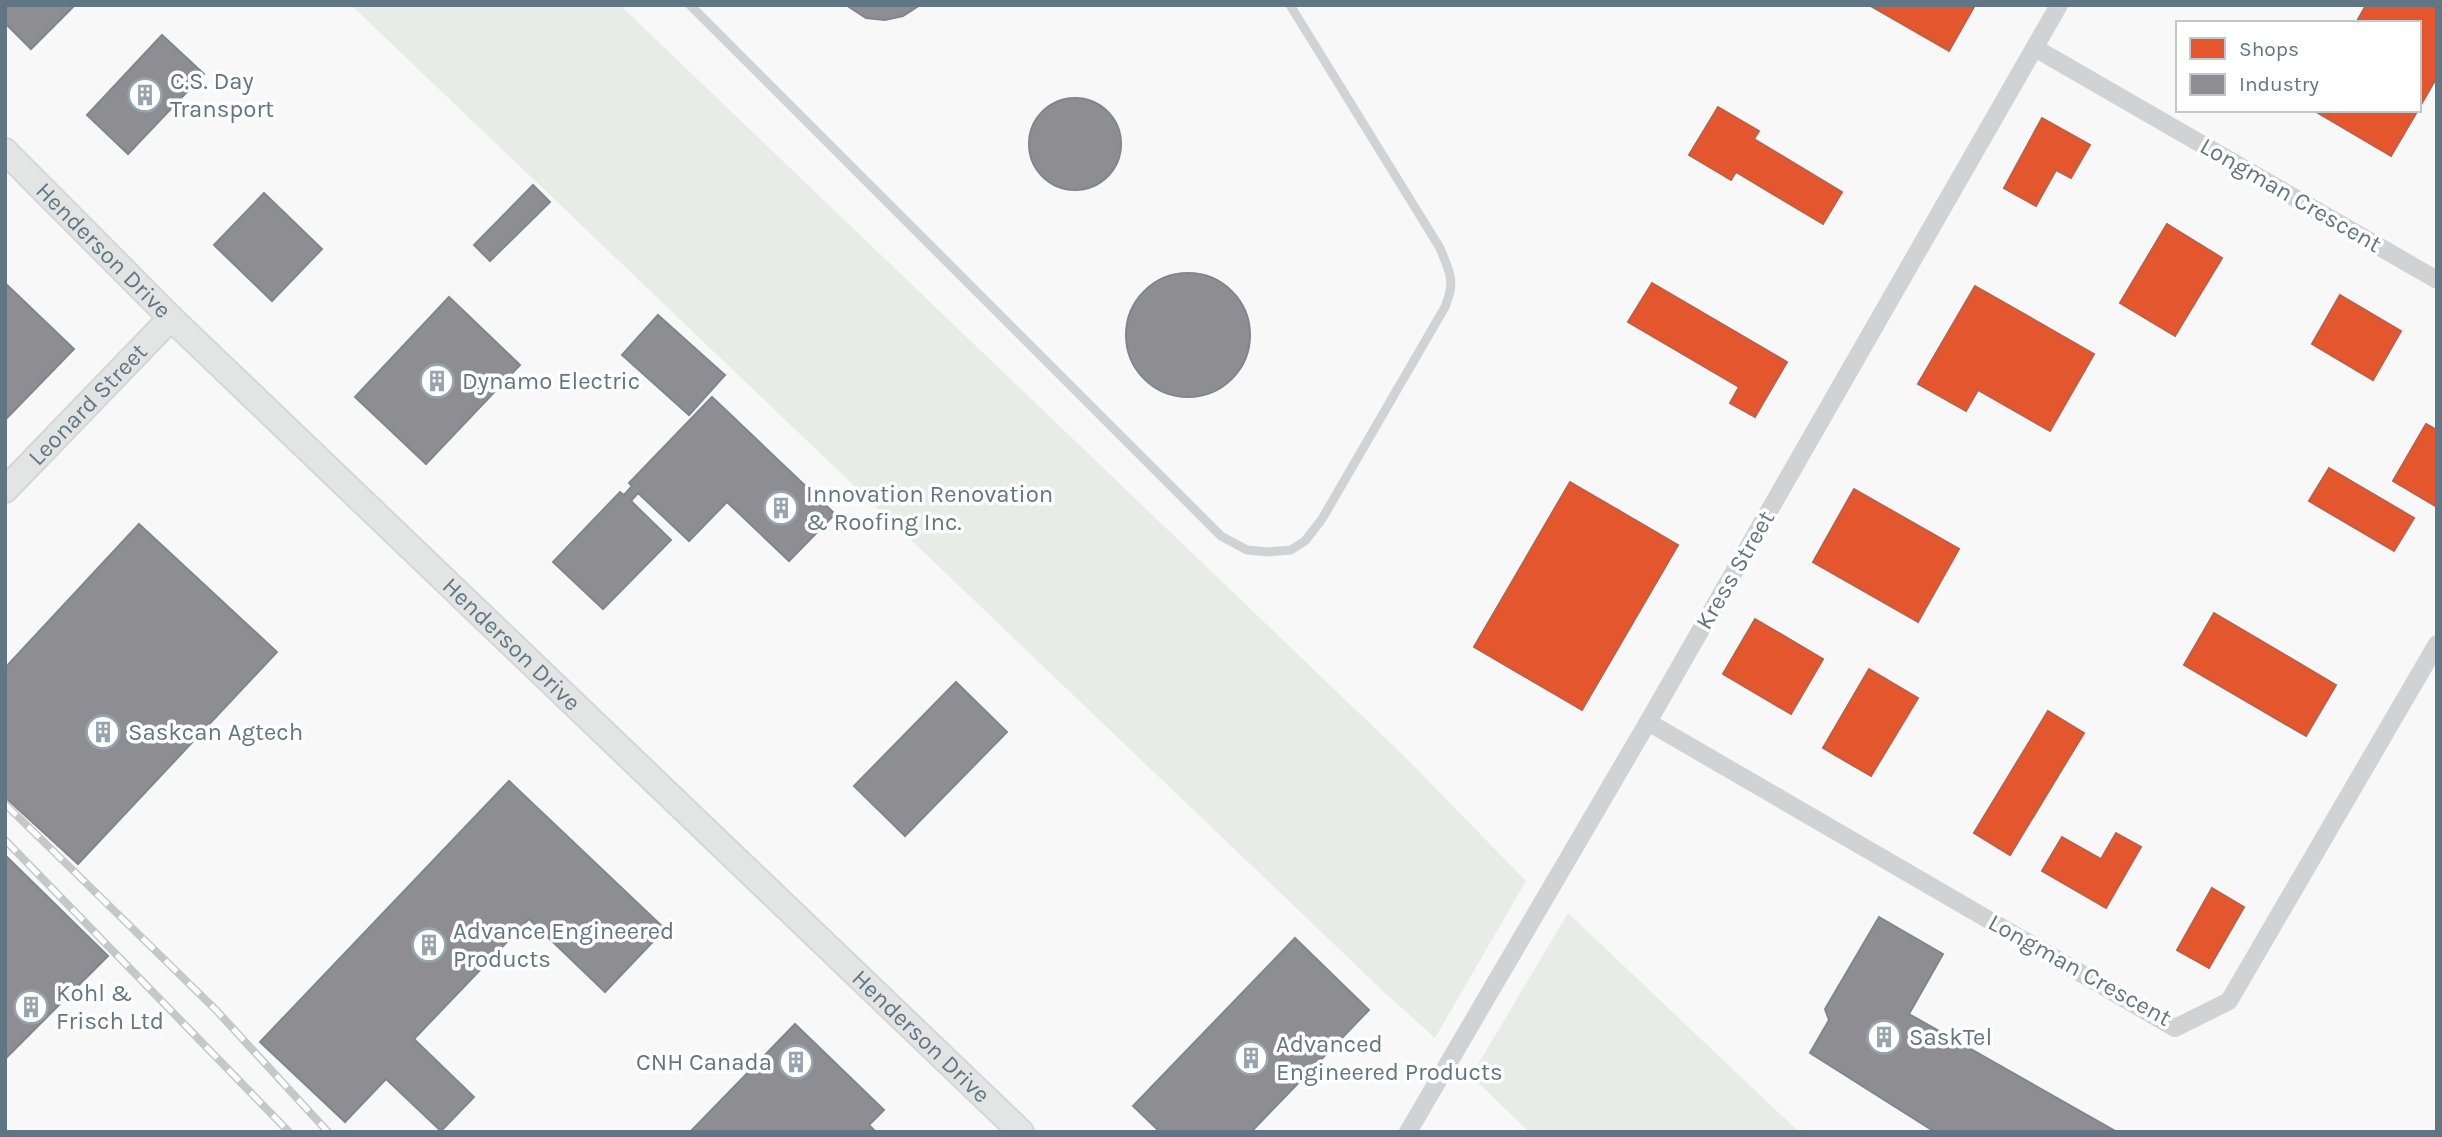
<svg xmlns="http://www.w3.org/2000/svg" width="2442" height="1137" font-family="Karla,sans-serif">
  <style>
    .green { fill: #e8ece6 }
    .shops { fill: #e4572e; stroke: #bd6048; stroke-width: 2 }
    .industry { fill: #8d8d92; stroke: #80868e; stroke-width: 2 }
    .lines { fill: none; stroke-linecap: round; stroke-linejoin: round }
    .secondary-casing { stroke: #d5d6d7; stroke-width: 28 }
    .lane { stroke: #d0d2d3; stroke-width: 9 }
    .street { stroke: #d0d2d3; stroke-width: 18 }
    .secondary { stroke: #e3e4e4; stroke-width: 24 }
    .rail-casing { stroke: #c6c8c8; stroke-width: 8 }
    .rail { stroke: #fff; stroke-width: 5; stroke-dasharray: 16; stroke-linecap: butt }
    .labels { text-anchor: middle; stroke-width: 7; stroke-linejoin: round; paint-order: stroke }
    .poi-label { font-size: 24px; fill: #617684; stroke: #fff; text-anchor: start }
    .street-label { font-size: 24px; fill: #617684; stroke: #fff }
  </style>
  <rect width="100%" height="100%" fill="#f8f8f8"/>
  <g class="green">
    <path d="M 351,5 L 620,5 L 1404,756 L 1526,881 L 1435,1038 L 1385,993 Z"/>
    <path d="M 1568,913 L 1799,1132 L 1529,1132 L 1471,1076 Z"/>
  </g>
  <g class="shops">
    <path d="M 1869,5 L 1975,5 L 1949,51 Z"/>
    <path d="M 2366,5 L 2437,5 L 2437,77 L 2419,108 L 2419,23 L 2356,23 Z"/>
    <path d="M 1718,107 L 1759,131 L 1754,139 L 1842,192 L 1823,224 L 1736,172 L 1731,180 L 1689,155 Z"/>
    <path d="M 2313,110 L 2418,110 L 2391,156 Z"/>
    <path d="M 2042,118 L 2090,145 L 2071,178 L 2056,170 L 2036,206 L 2004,188 Z"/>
    <path d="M 2167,224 L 2222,258 L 2175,336 L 2120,303 Z"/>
    <path d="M 1652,283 L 1787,362 L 1755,417 L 1730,403 L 1739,387 L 1628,322 Z"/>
    <path d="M 1975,286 L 2094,354 L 2050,431 L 1978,390 L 1966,411 L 1918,384 Z"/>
    <path d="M 2340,295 L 2401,331 L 2373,380 L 2312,344 Z"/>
    <path d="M 2426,424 L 2437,430 L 2437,507 L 2393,481 Z"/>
    <path d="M 2329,468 L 2414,518 L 2394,551 L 2309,501 Z"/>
    <path d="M 1570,482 L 1678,545 L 1582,710 L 1474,647 Z"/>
    <path d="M 1854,489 L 1959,549 L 1918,622 L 1813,562 Z"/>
    <path d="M 2214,613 L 2336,685 L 2306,736 L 2184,665 Z"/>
    <path d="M 1755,619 L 1823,659 L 1791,714 L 1723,674 Z"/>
    <path d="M 1869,669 L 1918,698 L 1871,776 L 1823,748 Z"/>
    <path d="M 2048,711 L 2084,733 L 2010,855 L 1974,833 Z"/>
    <path d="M 2116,833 L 2141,847 L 2106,908 L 2042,871 L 2062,837 L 2101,859 Z"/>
    <path d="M 2212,888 L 2244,907 L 2209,968 L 2177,950 Z"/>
  </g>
  <g class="industry">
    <path d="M 5,5 L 75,5 L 31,49 L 5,23 Z"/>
    <path d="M 846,5 L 920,5 L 903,16 L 885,20 L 866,18 Z"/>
    <path d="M 162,35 L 204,74 L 128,154 L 87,115 Z"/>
    <circle cx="1075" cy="144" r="46"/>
    <path d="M 533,185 L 550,202 L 490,261 L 474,245 Z"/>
    <path d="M 264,193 L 322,249 L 272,301 L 214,245 Z"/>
    <circle cx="1188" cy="335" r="62"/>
    <path d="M 5,283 L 74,349 L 5,420 Z"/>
    <path d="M 449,297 L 520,365 L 426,464 L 355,397 Z"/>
    <path d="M 658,315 L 725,375 L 689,415 L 622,355 Z"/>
    <path d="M 712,397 L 835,514 L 789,561 L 727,502 L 689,541 L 638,493 L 631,501 L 671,540 L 603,609 L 553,562 L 620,492 L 624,495 L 632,486 L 629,483 Z"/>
    <path d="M 139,524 L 277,652 L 78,864 L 5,797 L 5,668 Z"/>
    <path d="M 956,682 L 1007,732 L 905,836 L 854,786 Z"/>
    <path d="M 509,781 L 665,929 L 605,992 L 529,919 L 414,1039 L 474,1097 L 441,1131 L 386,1079 L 345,1122 L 260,1042 Z"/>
    <path d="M 5,855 L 108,956 L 5,1059 Z"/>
    <path d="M 1879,917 L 1943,954 L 1909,1014 L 2117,1132 L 1935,1132 L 1810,1053 L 1829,1020 L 1825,1009 Z"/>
    <path d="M 1295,938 L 1369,1010 L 1251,1132 L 1160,1132 L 1133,1106 Z"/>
    <path d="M 795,1024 L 884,1110 L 869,1125 L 876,1132 L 690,1132 Z"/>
  </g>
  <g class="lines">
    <defs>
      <g id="secondary">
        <path id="s1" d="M 5,151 L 171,318 L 1021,1132"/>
        <path id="s2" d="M 5,490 L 171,318"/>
      </g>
    </defs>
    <use href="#secondary" class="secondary-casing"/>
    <path class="lane" d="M 690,5 L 1221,536 L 1247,550 L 1268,552 L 1291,550 L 1305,541 L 1322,519 L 1445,307 C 1456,280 1450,274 1440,248 L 1290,5"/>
    <g class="street">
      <path d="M 2035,48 L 2437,280"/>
      <path d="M 1648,722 L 2175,1028 L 2229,1001 L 2437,644"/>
      <path d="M 1408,1132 L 1648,722 L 2059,5"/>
    </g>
    <use href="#secondary" class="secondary"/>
    <defs>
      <g id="rail">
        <path d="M 5,804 L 216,1010 L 328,1132"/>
        <path d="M 5,840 L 289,1132"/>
      </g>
    </defs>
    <use href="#rail" class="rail-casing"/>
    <use href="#rail" class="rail"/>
  </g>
  <defs>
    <symbol id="building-ring" viewBox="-11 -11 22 22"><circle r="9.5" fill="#fff" stroke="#96a4ad" stroke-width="1.5"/><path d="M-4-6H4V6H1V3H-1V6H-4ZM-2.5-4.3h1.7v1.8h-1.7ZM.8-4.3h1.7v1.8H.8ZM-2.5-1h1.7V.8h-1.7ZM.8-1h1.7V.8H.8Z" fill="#96a4ad"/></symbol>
  </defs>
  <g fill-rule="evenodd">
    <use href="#building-ring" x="126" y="76" width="38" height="38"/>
    <use href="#building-ring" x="418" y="362" width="38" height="38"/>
    <use href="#building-ring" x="762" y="489" width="38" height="38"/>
    <use href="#building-ring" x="84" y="713" width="38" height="38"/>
    <use href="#building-ring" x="410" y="926" width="38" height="38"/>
    <use href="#building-ring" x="12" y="988" width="38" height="38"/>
    <use href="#building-ring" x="1865" y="1018" width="38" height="38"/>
    <use href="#building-ring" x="1232" y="1039" width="38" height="38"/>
    <use href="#building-ring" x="777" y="1043" width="38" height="38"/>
  </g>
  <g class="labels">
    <g class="poi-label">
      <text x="170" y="89">C.S. Day<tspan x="170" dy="28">Transport</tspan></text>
      <text x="462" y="389">Dynamo Electric</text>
      <text x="806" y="502">Innovation Renovation<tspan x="806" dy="28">&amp; Roofing Inc.</tspan></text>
      <text x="128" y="740">Saskcan Agtech</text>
      <text x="453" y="939">Advance Engineered<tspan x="453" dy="28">Products</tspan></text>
      <text x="56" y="1001">Kohl &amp;<tspan x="56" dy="28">Frisch Ltd</tspan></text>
      <text x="1909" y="1045">SaskTel</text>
      <text x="1276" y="1052">Advanced<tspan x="1276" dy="28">Engineered Products</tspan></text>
      <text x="772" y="1070" text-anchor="end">CNH Canada</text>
    </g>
    <g class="street-label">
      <text transform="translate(2291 195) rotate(30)" y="8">Longman Crescent</text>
      <text dy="8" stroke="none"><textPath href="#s1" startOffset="140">Henderson Drive</textPath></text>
      <text dy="8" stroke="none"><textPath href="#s2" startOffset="119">Leonard Street</textPath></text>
      <text transform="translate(1735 570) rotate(-60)" y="8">Kress Street</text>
      <text dy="8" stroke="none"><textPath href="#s1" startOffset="707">Henderson Drive</textPath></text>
      <text transform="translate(2080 970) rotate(29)" y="8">Longman Crescent</text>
      <text dy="8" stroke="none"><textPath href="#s1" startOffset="1274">Henderson Drive</textPath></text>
    </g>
  </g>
  <rect width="2442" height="1137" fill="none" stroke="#617684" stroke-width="14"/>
  <rect x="2176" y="21" width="245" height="91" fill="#ffffff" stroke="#c0c8ce" stroke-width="2"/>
  <rect x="2190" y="38" width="35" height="21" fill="#e4572e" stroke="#c0c8ce" stroke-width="2"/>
  <text x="2239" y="56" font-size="21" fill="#617684">Shops</text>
  <rect x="2190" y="74" width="35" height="21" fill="#8d8d92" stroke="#c0c8ce" stroke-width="2"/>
  <text x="2239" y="91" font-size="21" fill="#617684">Industry</text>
</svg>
